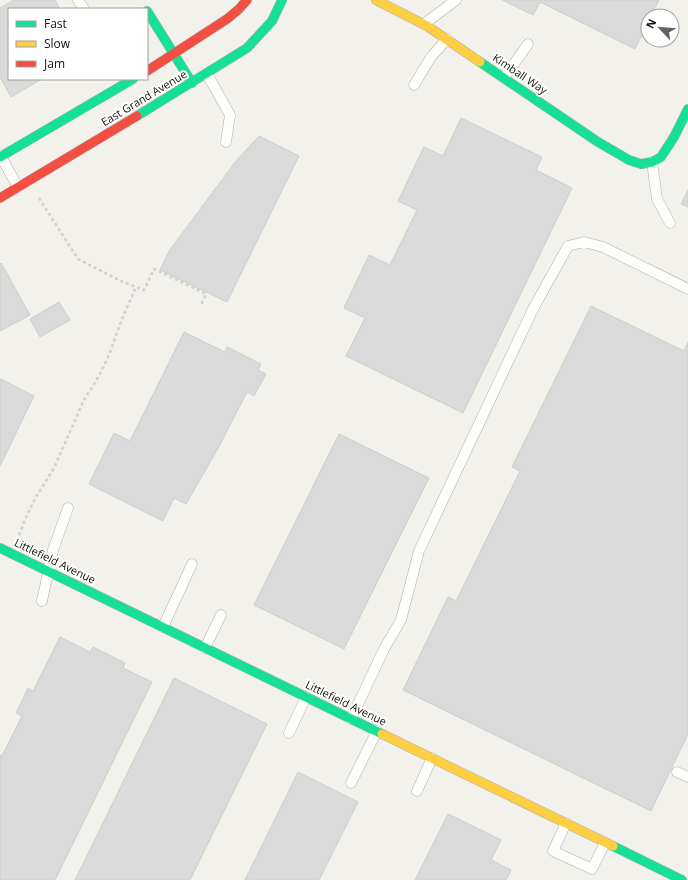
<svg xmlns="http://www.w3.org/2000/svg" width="688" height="880" font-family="'Open Sans',sans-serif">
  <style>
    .building { fill: #d9dad9; stroke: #cdcecc }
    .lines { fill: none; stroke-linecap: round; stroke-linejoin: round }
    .lane-casing { stroke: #b0afab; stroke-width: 11 }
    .fast-casing { stroke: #b0afab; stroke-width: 10 }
    .slow-casing { stroke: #b0afab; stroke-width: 10 }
    .jam-casing { stroke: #b0afab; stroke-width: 10 }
    .path { stroke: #d1d0ce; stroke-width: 2.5; stroke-dasharray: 3 3; stroke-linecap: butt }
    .lane { stroke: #fdfdfc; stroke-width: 10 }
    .fast { stroke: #16e098; stroke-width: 9 }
    .slow { stroke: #ffcf43; stroke-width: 9 }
    .jam { stroke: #f24e42; stroke-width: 9 }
    .labels { text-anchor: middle; stroke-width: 4; stroke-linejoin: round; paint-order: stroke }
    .street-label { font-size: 11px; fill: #14130f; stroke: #fff }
  </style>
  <rect width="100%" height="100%" fill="#f2f1eb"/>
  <g class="building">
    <path d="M 14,0 L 55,0 L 60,9 L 9,9 L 9,79 L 42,79 L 11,97 L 0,77 L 0,8 Z"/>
    <path d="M 502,0 L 659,0 L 651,16 L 648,16 L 648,22 L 635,49 L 540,2 L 533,15 Z"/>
    <path d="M 461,118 L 542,157 L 536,170 L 572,188 L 463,413 L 346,356 L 365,318 L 344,308 L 369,255 L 390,265 L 417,210 L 398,201 L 424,147 L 443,156 Z"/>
    <path d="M 259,136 L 299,156 L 227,302 L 160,270 L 169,251 L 236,161 Z"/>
    <path d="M 688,190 L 688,207 L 681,204 Z"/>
    <path d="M 1,263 L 30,315 L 0,331 L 0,264 Z"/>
    <path d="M 59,302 L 70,320 L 40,337 L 30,319 Z"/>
    <path d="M 591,306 L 684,351 L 688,342 L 688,734 L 651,811 L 403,690 L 448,597 L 456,601 L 520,471 L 512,467 Z"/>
    <path d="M 184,332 L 225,352 L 227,347 L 261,364 L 258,370 L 266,374 L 254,396 L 247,392 L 217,450 L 186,504 L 174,498 L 163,521 L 89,484 L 114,433 L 130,441 Z"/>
    <path d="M 1,379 L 34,396 L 0,466 L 0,381 Z"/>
    <path d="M 339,434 L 429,478 L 344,649 L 254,605 Z"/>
    <path d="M 60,637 L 90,652 L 93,647 L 125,663 L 123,668 L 152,682 L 55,880 L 0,880 L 0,755 L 2,756 L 22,716 L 16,713 L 28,688 L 33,691 Z"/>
    <path d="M 174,678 L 267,724 L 190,880 L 75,880 Z"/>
    <path d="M 298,772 L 358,802 L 319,880 L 245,880 Z"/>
    <path d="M 448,814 L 501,840 L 491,860 L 511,870 L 506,880 L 415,880 Z"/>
  </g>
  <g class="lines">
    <defs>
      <g id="lane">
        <path d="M 78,0 L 84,9"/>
        <path d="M 424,24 L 456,0"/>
        <path d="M 207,74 L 230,115 L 226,142"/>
        <path d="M 504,78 L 528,44"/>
        <path d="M 414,85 L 431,57 L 447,39"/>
        <path d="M 0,155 L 18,187"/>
        <path d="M 652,162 L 657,199 L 670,223"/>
        <path d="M 42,601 L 53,550 L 68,508"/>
        <path d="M 163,627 L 192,564"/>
        <path d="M 205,648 L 221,615"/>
        <path d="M 351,719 L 384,649 L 401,620 L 419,551 L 533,309 L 568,246 L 584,242 L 603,247 L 688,289"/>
        <path d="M 289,733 L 306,697"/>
        <path d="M 677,772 L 688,777"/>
        <path d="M 351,783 L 377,731"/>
        <path d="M 417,791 L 432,758"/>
        <path d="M 566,823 L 553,851 L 592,869 L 605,843"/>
      </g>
      <g id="fast">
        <path d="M 147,11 L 192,83"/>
        <path d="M 480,62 L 598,142 L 629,160 L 641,164 L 652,162 L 661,157 L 674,137 L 688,109"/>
        <path d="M 137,116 L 247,48 L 272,21 L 282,0"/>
        <path d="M 0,157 L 133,79"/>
        <path d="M 0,548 L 382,734"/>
        <path d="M 613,846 L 682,880"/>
      </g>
      <g id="slow">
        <path d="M 376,0 L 427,26 L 480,62"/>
        <path d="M 382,734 L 613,846"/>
      </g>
      <g id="jam">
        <path d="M 147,71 L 227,19 L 239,9 L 247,0"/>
        <path d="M 0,198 L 137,116"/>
      </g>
    </defs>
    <use href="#lane" class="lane-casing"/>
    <use href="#fast" class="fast-casing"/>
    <use href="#slow" class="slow-casing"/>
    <use href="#jam" class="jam-casing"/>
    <g class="path">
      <path d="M 39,198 L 78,259 L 121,281 L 144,290 L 154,269 L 206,294 L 201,305"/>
      <path d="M 19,535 L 27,515 L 36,497 L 54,468 L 84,400 L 99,376 L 109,355 L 122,319 L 136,287"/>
    </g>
    <use href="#lane" class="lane"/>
    <use href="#fast" class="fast"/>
    <use href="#slow" class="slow"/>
    <use href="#jam" class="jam"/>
  </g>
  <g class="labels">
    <g class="street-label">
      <text transform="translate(520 74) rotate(34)" y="4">Kimball Way</text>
      <text transform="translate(144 98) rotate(-31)" y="4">East Grand Avenue</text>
      <text transform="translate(55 561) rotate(26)" y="4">Littlefield Avenue</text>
      <text transform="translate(346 703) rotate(26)" y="4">Littlefield Avenue</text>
    </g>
  </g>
  <rect x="8" y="8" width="140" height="72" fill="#ffffff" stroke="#a1a19f"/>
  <rect x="16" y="21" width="20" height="6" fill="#16e098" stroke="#a1a19f"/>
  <text x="44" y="28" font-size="12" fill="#14130f">Fast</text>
  <rect x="16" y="41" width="20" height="6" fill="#ffcf43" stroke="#a1a19f"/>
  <text x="44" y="48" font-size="12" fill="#14130f">Slow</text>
  <rect x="16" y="61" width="20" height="6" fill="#f24e42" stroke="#a1a19f"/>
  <text x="44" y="68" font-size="12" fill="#14130f">Jam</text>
  <g transform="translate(660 28) rotate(296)"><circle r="19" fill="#ffffff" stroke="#a1a19f"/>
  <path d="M0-3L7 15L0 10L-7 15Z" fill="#62615c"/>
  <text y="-6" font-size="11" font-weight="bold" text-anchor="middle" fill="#14130f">N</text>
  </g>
</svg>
